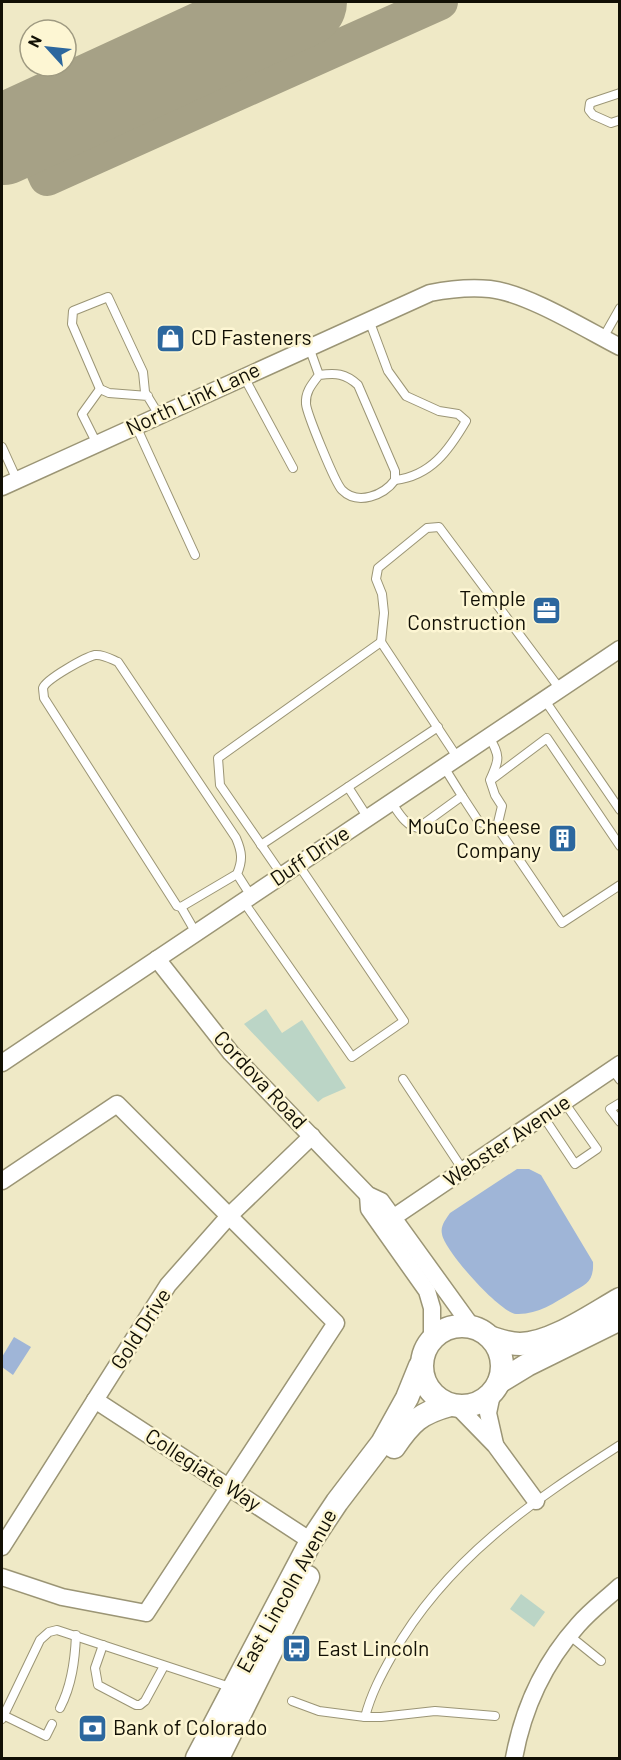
<svg xmlns="http://www.w3.org/2000/svg" width="621" height="1760" font-family="Barlow,sans-serif">
  <style>
    .green { fill: #bbd5c6 }
    .water { fill: #9fb5d7 }
    .lines { fill: none; stroke-linecap: round; stroke-linejoin: round }
    .taxiway { stroke: #a6a186; stroke-width: 36 }
    .runway { stroke: #a6a186; stroke-width: 90 }
    .lane-casing { stroke: #9b9575; stroke-width: 10 }
    .street-casing { stroke: #9b9575; stroke-width: 19 }
    .secondary-casing { stroke: #9b9575; stroke-width: 25 }
    .lane { stroke: #fff; stroke-width: 8 }
    .street { stroke: #fff; stroke-width: 16 }
    .secondary { stroke: #fff; stroke-width: 22 }
    .labels { text-anchor: middle; stroke-width: 5; stroke-linejoin: round; paint-order: stroke }
    .poi-label { font-size: 21px; fill: #121005; stroke: #fdf6d3; text-anchor: start }
    .street-label { font-size: 21px; fill: #121005; stroke: #fdf6d3 }
  </style>
  <rect width="100%" height="100%" fill="#efe9c6"/>
  <g class="green">
    <path d="M 266,1009 L 282,1033 L 302,1020 L 346,1088 L 323,1098 L 318,1102 L 244,1024 Z"/>
    <path d="M 521,1594 L 545,1612 L 534,1627 L 510,1609 Z"/>
  </g>
  <g class="water">
    <path d="M 517,1169 L 529,1169 L 541,1175 L 593,1262 C 594,1282 586,1284 571,1293 C 554,1303 537,1315 516,1314 C 499,1312 444,1250 442,1234 C 440,1226 446,1219 450,1213 Z"/>
    <path d="M 14,1337 L 31,1347 L 13,1375 L 2,1367 L 2,1357 Z"/>
  </g>
  <g class="lines">
    <path class="taxiway" d="M 25,128 L 47,178 L 440,2"/>
    <path class="runway" d="M 2,140 L 302,2"/>
    <defs>
      <g id="lane">
        <path d="M 620,93 L 590,103 L 589,110 L 593,115 L 611,123 L 620,120"/>
        <path d="M 369,320 L 388,371 L 406,396 L 439,411 L 458,414 L 466,421 C 449,450 431,476 395,480"/>
        <path d="M 603,338 L 620,308"/>
        <path d="M 309,347 L 319,375 C 312,384 305,392 306,404 C 307,414 335,483 342,490 C 358,506 384,495 395,480 L 395,471 L 358,385 C 345,373 336,373 319,375"/>
        <path d="M 244,377 L 293,468"/>
        <path d="M 148,396 L 109,393 L 100,389 L 72,324 L 73,311 L 108,297 L 143,372 L 145,392 L 159,415"/>
        <path d="M 136,426 L 195,555"/>
        <path d="M 97,444 L 82,414 L 100,389"/>
        <path d="M 2,447 L 17,480"/>
        <path d="M 381,642 L 384,613 L 382,594 L 376,579 L 378,568 L 427,528 L 439,527 L 560,689"/>
        <path d="M 544,699 L 620,810"/>
        <path d="M 489,736 C 500,757 500,758 490,780 L 495,795 L 502,806 L 497,827 L 562,923 L 620,885"/>
        <path d="M 491,780 L 547,738 L 620,846"/>
        <path d="M 348,787 L 368,818"/>
        <path d="M 462,796 L 479,822 L 497,827"/>
        <path d="M 391,802 C 398,811 405,826 418,828 L 462,796 L 444,767"/>
        <path d="M 261,845 L 438,727"/>
        <path d="M 237,874 L 181,907 L 177,906 L 44,698 C 44,697 43,689 43,688 C 46,679 86,657 95,655 C 103,654 111,659 118,662 L 236,838 C 242,852 243,860 237,874 L 251,896"/>
        <path d="M 282,875 L 220,785 L 218,758 L 381,642 L 457,757"/>
        <path d="M 243,901 L 352,1057 L 404,1021 L 298,864"/>
        <path d="M 181,907 L 196,933"/>
        <path d="M 612,1069 L 620,1080"/>
        <path d="M 403,1079 L 463,1170"/>
        <path d="M 620,1103 L 610,1109 L 620,1122"/>
        <path d="M 543,1116 L 575,1164 L 597,1149 L 564,1102"/>
        <path d="M 570,1636 L 601,1661"/>
        <path d="M 103,1645 L 95,1668 L 98,1685 L 136,1705 L 140,1705 L 145,1701 L 164,1666"/>
        <path d="M 292,1701 L 319,1711 L 365,1717 L 381,1717 L 435,1711 L 495,1716"/>
        <path d="M 60,1708 C 72,1685 75,1660 76,1635"/>
        <path d="M 3,1715 L 46,1736 L 52,1724"/>
        <path d="M 365,1717 C 371,1694 381,1675 393,1654 C 446,1560 531,1502 620,1445"/>
        <path d="M 2,1719 L 40,1640 L 49,1632 L 57,1630 L 233,1688"/>
      </g>
      <g id="street">
        <path d="M 2,487 L 430,293 C 450,289 469,287 490,289 C 527,293 585,329 620,347"/>
        <path d="M 157,959 L 231,1053 L 368,1195 L 381,1201 L 472,1327"/>
        <path d="M 2,1063 L 620,649"/>
        <path d="M 2,1181 L 117,1104 L 336,1323 L 146,1613 L 62,1597 L 2,1577"/>
        <path d="M 368,1195 L 369,1209 L 427,1291 L 432,1308 L 432,1339"/>
        <path d="M 394,1217 L 620,1064"/>
        <path d="M 492,1394 L 488,1413 L 495,1444"/>
        <path d="M 95,1400 L 311,1541"/>
        <path d="M 457,1406 L 495,1445 L 536,1501"/>
        <path d="M 2,1547 L 168,1285 L 229,1216 L 312,1136"/>
        <path d="M 514,1758 C 523,1709 544,1663 578,1625 C 590,1611 606,1599 620,1586"/>
      </g>
      <g id="secondary">
        <circle cx="462" cy="1366" r="40"/>
        <path d="M 492,1338 C 501,1341 510,1344 520,1344 C 551,1344 593,1314 620,1299"/>
        <path d="M 499,1382 L 527,1365 L 620,1319"/>
        <path d="M 394,1447 C 411,1422 420,1413 450,1405"/>
        <path d="M 197,1758 L 311,1541 L 337,1502 L 382,1443 L 407,1398 L 420,1366"/>
        <path d="M 218,1758 L 308,1577"/>
      </g>
    </defs>
    <use href="#lane" class="lane-casing"/>
    <use href="#street" class="street-casing"/>
    <use href="#secondary" class="secondary-casing"/>
    <use href="#lane" class="lane"/>
    <use href="#street" class="street"/>
    <use href="#secondary" class="secondary"/>
  </g>
  <defs>
    <symbol id="shop-square" viewBox="-11 -11 22 22"><rect x="-9" y="-9" width="18" height="18" rx="4" fill="#2c679e" stroke="#fdf6d3"/><path d="M-5-2.5h2.3a2.7 3.5 0 0 1 5.4 0H5L5.5 6h-11ZM-1.5-2.5h3a1.5 2.3 0 0 0-3 0Z" fill="#fff"/></symbol>
    <symbol id="office-square" viewBox="-11 -11 22 22"><rect x="-9" y="-9" width="18" height="18" rx="4" fill="#2c679e" stroke="#fdf6d3"/><path d="M-6-3h4V-5.5h4V-3h4V5H-6ZM-1-4.5V-3h2v-1.5ZM-6 0V1H6V0Z" fill="#fff"/></symbol>
    <symbol id="building-square" viewBox="-11 -11 22 22"><rect x="-9" y="-9" width="18" height="18" rx="4" fill="#2c679e" stroke="#fdf6d3"/><path d="M-4-6H4V6H1V3H-1V6H-4ZM-2.5-4.3h1.7v1.8h-1.7ZM.8-4.3h1.7v1.8H.8ZM-2.5-1h1.7V.8h-1.7ZM.8-1h1.7V.8H.8Z" fill="#fff"/></symbol>
    <symbol id="bus-square" viewBox="-11 -11 22 22"><rect x="-9" y="-9" width="18" height="18" rx="4" fill="#2c679e" stroke="#fdf6d3"/><path d="M-5-6H5V4H4V6H2V4H-2V6H-4V4H-5ZM-3.5-4V0h7V-4ZM-3.5 1.2v1.5H-2V1.2ZM2 1.2v1.5H3.5V1.2Z" fill="#fff"/></symbol>
    <symbol id="bank-square" viewBox="-11 -11 22 22"><rect x="-9" y="-9" width="18" height="18" rx="4" fill="#2c679e" stroke="#fdf6d3"/><path d="M-6-4H6V4H-6ZM0-2.3a2.3 2.3 0 1 0 0 4.6a2.3 2.3 0 1 0 0-4.6Z" fill="#fff"/></symbol>
  </defs>
  <g fill-rule="evenodd">
    <use href="#shop-square" x="154" y="322" width="33" height="33"/>
    <use href="#office-square" x="530" y="594" width="33" height="33"/>
    <use href="#building-square" x="546" y="822" width="33" height="33"/>
    <use href="#bus-square" x="280" y="1632" width="33" height="33"/>
    <use href="#bank-square" x="76" y="1712" width="33" height="33"/>
  </g>
  <g class="labels">
    <g class="poi-label">
      <text x="191" y="345">CD Fasteners</text>
      <text x="526" y="606" text-anchor="end">Temple<tspan x="526" dy="24">Construction</tspan></text>
      <text x="541" y="834" text-anchor="end">MouCo Cheese<tspan x="541" dy="24">Company</tspan></text>
      <text x="317" y="1656">East Lincoln</text>
      <text x="113" y="1735">Bank of Colorado</text>
    </g>
    <g class="street-label">
      <text transform="translate(193 399) rotate(-25)" y="7">North Link Lane</text>
      <text transform="translate(310 856) rotate(-34)" y="7">Duff Drive</text>
      <text transform="translate(260 1080) rotate(47)" y="7">Cordova Road</text>
      <text transform="translate(507 1141) rotate(-34)" y="7">Webster Avenue</text>
      <text transform="translate(141 1329) rotate(-57)" y="7">Gold Drive</text>
      <text transform="translate(203 1470) rotate(33)" y="7">Collegiate Way</text>
      <text transform="translate(287 1591) rotate(-61)" y="7">East Lincoln Avenue</text>
    </g>
  </g>
  <rect width="621" height="1760" fill="none" stroke="#121005" stroke-width="6"/>
  <g transform="translate(48 48) rotate(297)"><circle r="28" fill="#fdf6d3" stroke="#9f9a81" stroke-width="1.5"/>
  <path d="M0-4.5L10 22L0 15L-10 22Z" fill="#2c679e"/>
  <text y="-9" font-size="16" font-weight="bold" text-anchor="middle" fill="#121005">N</text>
  </g>
</svg>
